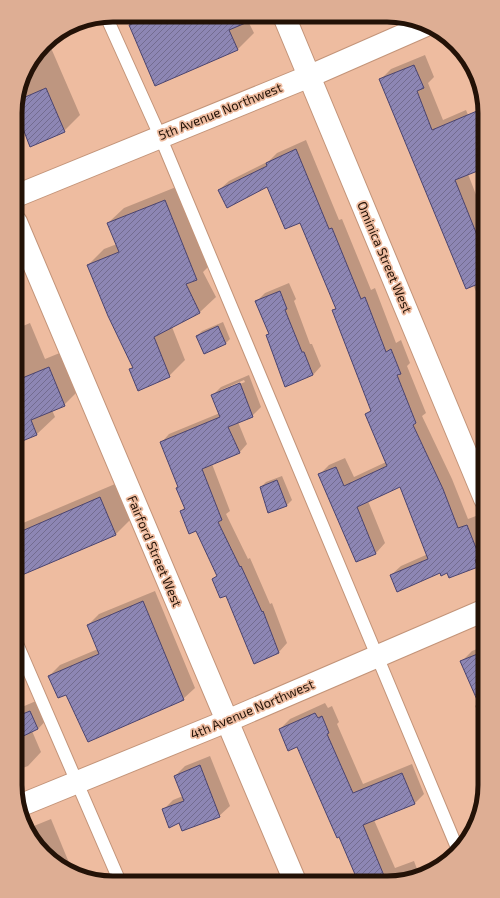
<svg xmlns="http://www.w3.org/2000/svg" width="500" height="898" font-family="'Exo 2',sans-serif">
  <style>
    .shadow { fill: #0003; fill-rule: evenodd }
    .building { fill: url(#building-hatch); stroke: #4b446e }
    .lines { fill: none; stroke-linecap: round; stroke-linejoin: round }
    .lane-casing { stroke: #c39479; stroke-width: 14 }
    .street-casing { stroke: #c39479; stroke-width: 24 }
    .secondary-casing { stroke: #c39479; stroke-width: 24 }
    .lane { stroke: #fff; stroke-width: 12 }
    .street { stroke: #fff; stroke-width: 22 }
    .secondary { stroke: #fff; stroke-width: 22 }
    .labels { text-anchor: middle; stroke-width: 3.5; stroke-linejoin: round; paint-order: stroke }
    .street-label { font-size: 13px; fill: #231207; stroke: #eebca0 }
    .rim { fill: none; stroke: #231207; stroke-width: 5 }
  </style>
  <defs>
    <pattern id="building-hatch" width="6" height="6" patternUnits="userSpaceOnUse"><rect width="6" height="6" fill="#8d86b4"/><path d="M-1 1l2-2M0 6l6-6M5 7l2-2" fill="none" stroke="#736c90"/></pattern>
  </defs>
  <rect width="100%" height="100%" fill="#eebca0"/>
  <g class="shadow">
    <path d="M 141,15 L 259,16 L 248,21 L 254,33 L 238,49 L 130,26 Z"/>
    <path d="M 58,33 L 48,41 L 80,115 L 64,131 L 31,145 L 16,107 L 16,101 L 25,70 L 48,40 Z"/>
    <path d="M 425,55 L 434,77 L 428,83 L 443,120 L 466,110 L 485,157 L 485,161 L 475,171 L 468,174 L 485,218 L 485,311 L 380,80 L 391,69 Z"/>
    <path d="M 470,67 L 480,81 L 482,98 Z"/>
    <path d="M 306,140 L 339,220 L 342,219 L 371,290 L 375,288 L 396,343 L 401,340 L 410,363 L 407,366 L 426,413 L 422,416 L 452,479 L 468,519 L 476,516 L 485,537 L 485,558 L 477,566 L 448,572 L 391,575 L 401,566 L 428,554 L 401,485 L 368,501 L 385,543 L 376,553 L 356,560 L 320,474 L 329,465 L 345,458 L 354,477 L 386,462 L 366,414 L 372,409 L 333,310 L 337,307 L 301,222 L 268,186 L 219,190 L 229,181 L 269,161 L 277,153 Z"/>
    <path d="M 181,185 L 212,263 L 203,272 L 216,297 L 200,312 L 172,327 L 185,360 L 169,376 L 130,369 L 133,366 L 88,265 L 104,249 L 117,244 L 108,223 L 124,208 Z"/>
    <path d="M 289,283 L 296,299 L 294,301 L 310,344 L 312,344 L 321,366 L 313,375 L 268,335 L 269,333 L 257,301 L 265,293 Z"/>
    <path d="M 223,322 L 230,339 L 225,344 L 197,336 L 202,331 Z"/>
    <path d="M 30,323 L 45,359 L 67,350 L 82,387 L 64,405 L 52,410 L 55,417 L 37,434 L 15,443 L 16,329 Z"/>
    <path d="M 249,375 L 261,407 L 252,416 L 238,422 L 247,444 L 239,453 L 212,464 L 230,511 L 226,514 L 248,559 L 250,558 L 270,604 L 272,603 L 287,643 L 279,652 L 213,579 L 218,575 L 196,530 L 181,511 L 185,507 L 179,486 L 161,443 L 169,434 L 220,413 L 213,395 L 221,387 ZM 244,380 L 245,382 L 221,392 L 221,390 Z"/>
    <path d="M 282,476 L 292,500 L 287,505 L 269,512 L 261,487 L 266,482 Z"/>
    <path d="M 115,484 L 130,520 L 116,534 L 17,576 L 15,571 L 16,526 Z"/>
    <path d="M 155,591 L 195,688 L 183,699 L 67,693 L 49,676 L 60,665 L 98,649 L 88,625 L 99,614 Z"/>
    <path d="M 485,646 L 485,727 L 475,706 L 479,702 L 462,661 L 472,651 Z"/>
    <path d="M 43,698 L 51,715 L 38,729 L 32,731 L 41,752 L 28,766 L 15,771 L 15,710 Z"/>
    <path d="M 325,703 L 328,708 L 332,706 L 339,722 L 337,724 L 363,784 L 412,764 L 424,794 L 414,804 L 374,820 L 395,868 L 414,861 L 420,877 L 419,878 L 360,879 L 297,746 L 280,729 L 290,719 Z"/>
    <path d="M 210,756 L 230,806 L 219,816 L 180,822 L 163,810 L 173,800 L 183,796 L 175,776 L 185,766 Z"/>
    <path d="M 51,819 L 72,870 L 53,863 L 29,828 Z"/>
    <path d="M 254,877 L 255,880 L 246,880 Z"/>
  </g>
  <g class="building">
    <path d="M 153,15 L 185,15 L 262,16 L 229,30 L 238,50 L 155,86 L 129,25 Z"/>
    <path d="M 414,65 L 424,88 L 417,91 L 432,130 L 484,108 L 485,168 L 455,180 L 485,255 L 485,281 L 466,289 L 379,79 Z"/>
    <path d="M 46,88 L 65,132 L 30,147 L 16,110 L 16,101 Z"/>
    <path d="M 296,149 L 329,229 L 332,228 L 361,299 L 365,297 L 386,352 L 391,349 L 401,374 L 397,375 L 416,423 L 413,425 L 443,489 L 458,528 L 467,525 L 480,558 L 475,560 L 478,567 L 449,578 L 447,573 L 441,576 L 440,573 L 397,592 L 390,575 L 428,559 L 400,487 L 357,507 L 376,554 L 356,562 L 318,474 L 336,467 L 344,486 L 387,466 L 365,414 L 371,411 L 332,310 L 336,309 L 300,223 L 285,229 L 267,187 L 227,208 L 218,190 L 267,166 L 266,163 Z"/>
    <path d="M 165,200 L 197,280 L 186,284 L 200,313 L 154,337 L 170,377 L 138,391 L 129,369 L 133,368 L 108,316 L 87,265 L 119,252 L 107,223 Z"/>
    <path d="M 280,291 L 287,309 L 285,310 L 302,352 L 304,352 L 313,375 L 285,387 L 266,335 L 269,334 L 255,301 Z"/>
    <path d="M 218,326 L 226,344 L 204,354 L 196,336 Z"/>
    <path d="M 49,367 L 65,406 L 31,420 L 37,435 L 15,444 L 15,381 Z"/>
    <path d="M 240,383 L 253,417 L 228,427 L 240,453 L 202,469 L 222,520 L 218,522 L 240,567 L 241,566 L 262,612 L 263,611 L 279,653 L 254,664 L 226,596 L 220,598 L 212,579 L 217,576 L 196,531 L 189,534 L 180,511 L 185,509 L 176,488 L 178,487 L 160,442 L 220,417 L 211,395 Z"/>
    <path d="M 277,480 L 287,506 L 268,513 L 260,487 Z"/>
    <path d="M 100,497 L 116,535 L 15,578 L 15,534 Z"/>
    <path d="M 143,601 L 184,700 L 88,742 L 66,695 L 58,698 L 48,676 L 99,654 L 87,625 Z"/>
    <path d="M 485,651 L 485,718 L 460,661 Z"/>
    <path d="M 30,711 L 38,729 L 15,740 L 15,717 Z"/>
    <path d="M 315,713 L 318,718 L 322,716 L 329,733 L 327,734 L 353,793 L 402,773 L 415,804 L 363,825 L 385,878 L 357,879 L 339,837 L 337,838 L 297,747 L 288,751 L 279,729 Z"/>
    <path d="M 200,765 L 220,817 L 182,831 L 179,823 L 169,828 L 162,809 L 184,801 L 174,776 Z"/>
  </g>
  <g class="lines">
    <defs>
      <g id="lane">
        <path d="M 106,16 L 160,136 L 458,850"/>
        <path d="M 15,639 L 120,882"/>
      </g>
      <g id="street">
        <path d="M 284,16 L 485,499"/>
        <path d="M 16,222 L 294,879"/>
        <path d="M 19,806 L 227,721 L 485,610"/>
      </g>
      <path id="secondary" d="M 16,196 L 310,76 L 424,26"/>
    </defs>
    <use href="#lane" class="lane-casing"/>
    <use href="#street" class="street-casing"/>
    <use href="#secondary" class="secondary-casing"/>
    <use href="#lane" class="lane"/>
    <use href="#street" class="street"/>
    <use href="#secondary" class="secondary"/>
  </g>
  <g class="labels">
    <g class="street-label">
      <text transform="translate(220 111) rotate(-22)" y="5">5th Avenue Northwest</text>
      <text transform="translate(385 257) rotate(67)" y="5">Ominica Street West</text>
      <text transform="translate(155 551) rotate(67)" y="5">Fairford Street West</text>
      <text transform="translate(252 709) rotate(-23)" y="5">4th Avenue Northwest</text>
    </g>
  </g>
  <path d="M0 0H500V898H0ZM113 22H387A91 91 0 0 1 478 113V785A91 91 0 0 1 387 876H113A91 91 0 0 1 22 785V113A91 91 0 0 1 113 22Z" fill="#deae94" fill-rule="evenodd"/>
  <path class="rim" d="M113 22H387A91 91 0 0 1 478 113V785A91 91 0 0 1 387 876H113A91 91 0 0 1 22 785V113A91 91 0 0 1 113 22Z"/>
</svg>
